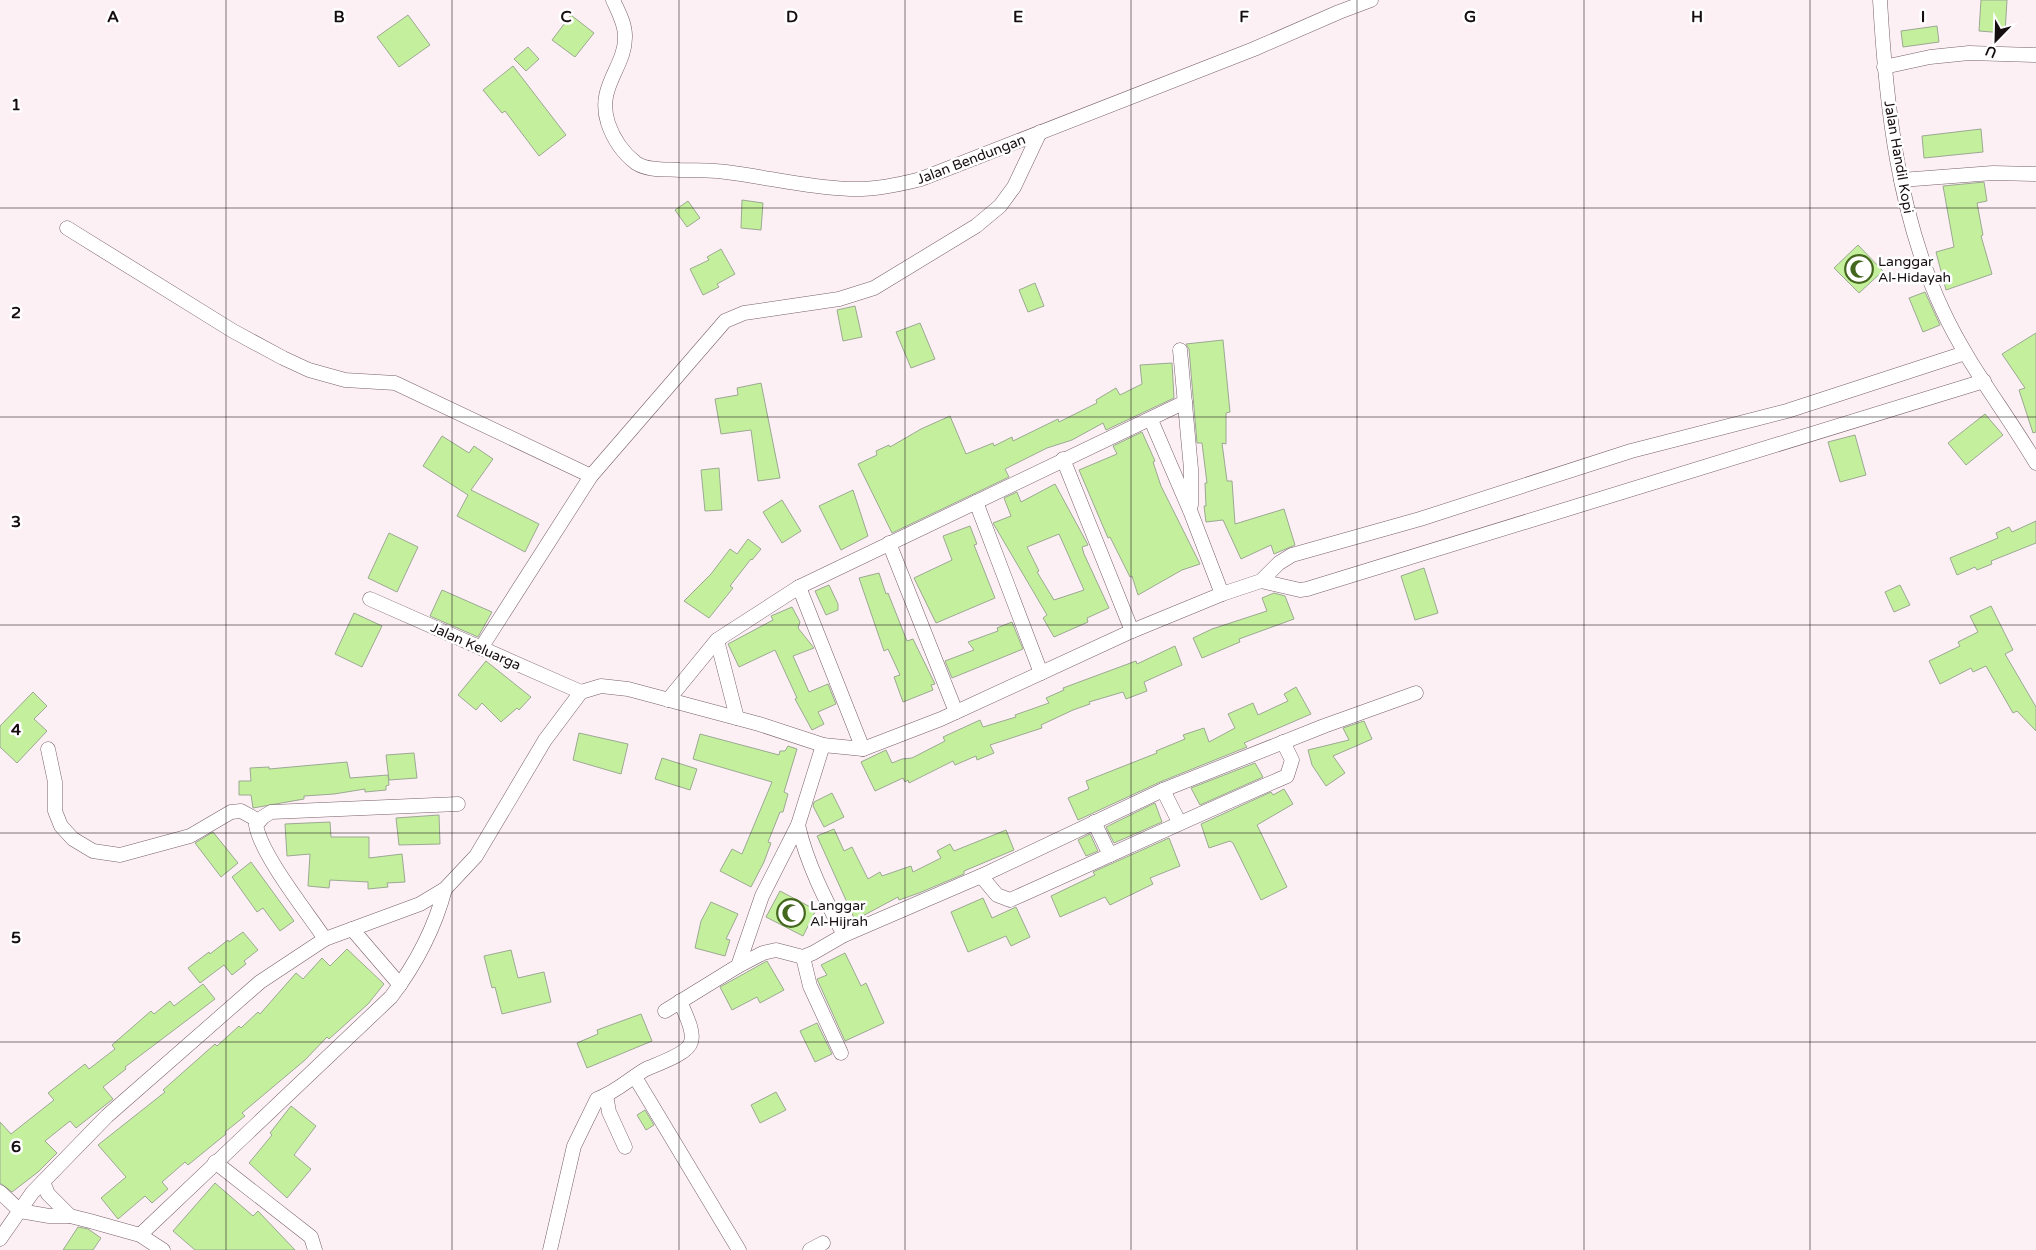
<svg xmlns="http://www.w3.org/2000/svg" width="2036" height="1250" font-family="'Varela Round',sans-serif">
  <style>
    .building { fill: #c4f09e; stroke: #9ca892; fill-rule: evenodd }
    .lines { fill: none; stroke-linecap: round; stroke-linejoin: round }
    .street-casing { stroke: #79606a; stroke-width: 15 }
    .street { stroke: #fff; stroke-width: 14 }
    .grid { fill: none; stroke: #160d10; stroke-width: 1; stroke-opacity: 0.55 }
    .labels { text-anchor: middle; stroke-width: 5; stroke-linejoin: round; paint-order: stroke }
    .street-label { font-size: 14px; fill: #160d10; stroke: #fff }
    .poi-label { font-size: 14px; fill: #160d10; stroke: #fff; text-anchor: start }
    .grid-label { font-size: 16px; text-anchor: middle; font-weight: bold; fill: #160d10; stroke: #fff; stroke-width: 5; stroke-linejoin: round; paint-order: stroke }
  </style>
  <rect width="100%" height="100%" fill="#fcf0f4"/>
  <g class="building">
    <path d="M 1981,0 L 2007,0 L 2005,33 L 1979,31 Z"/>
    <path d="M 408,15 L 430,45 L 399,67 L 377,37 Z"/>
    <path d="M 571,15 L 594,33 L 575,57 L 552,40 Z"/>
    <path d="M 1937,26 L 1939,42 L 1903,47 L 1901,31 Z"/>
    <path d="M 528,47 L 539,59 L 526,71 L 514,59 Z"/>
    <path d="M 513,66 L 566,135 L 539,156 L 505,111 L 502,113 L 483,90 Z"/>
    <path d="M 1981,129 L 1983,152 L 1924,158 L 1922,136 Z"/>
    <path d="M 1984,182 L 1987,201 L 1977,203 L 1983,235 L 1981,236 L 1992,274 L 1946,290 L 1936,252 L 1954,247 L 1943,186 Z"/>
    <path d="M 742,200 L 763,203 L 761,230 L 741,228 Z"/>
    <path d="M 688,201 L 700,218 L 687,227 L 675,210 Z"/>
    <path d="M 1858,245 L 1883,271 L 1859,293 L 1834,268 Z"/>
    <path d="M 721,249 L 735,274 L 717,284 L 719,287 L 703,295 L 690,269 L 709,260 L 707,257 Z"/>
    <path d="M 1035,283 L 1044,306 L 1028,312 L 1019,290 Z"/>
    <path d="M 1925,292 L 1940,325 L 1923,332 L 1909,298 Z"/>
    <path d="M 855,306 L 862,337 L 843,341 L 837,310 Z"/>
    <path d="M 920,323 L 935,359 L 911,368 L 896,332 Z"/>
    <path d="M 2036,333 L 2036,432 L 2033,433 L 2019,390 L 2025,388 L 2002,354 Z"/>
    <path d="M 1223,340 L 1230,412 L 1226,413 L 1226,444 L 1222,443 L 1227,481 L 1232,481 L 1235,524 L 1284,509 L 1295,545 L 1274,554 L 1271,545 L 1241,559 L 1223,520 L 1206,522 L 1204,506 L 1206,506 L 1205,483 L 1207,483 L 1202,443 L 1197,443 L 1189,349 L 1186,344 Z"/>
    <path d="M 1172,363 L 1174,398 L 1106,430 L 1103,423 L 1072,440 L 1047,448 L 1005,469 L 1009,477 L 892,533 L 858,464 L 877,455 L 876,451 L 889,445 L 890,447 L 921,429 L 950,416 L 966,454 L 993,443 L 994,446 L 1012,437 L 1013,441 L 1058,419 L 1059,422 L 1097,403 L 1096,400 L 1116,388 L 1120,395 L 1142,384 L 1140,365 Z"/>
    <path d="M 761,383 L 780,478 L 758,481 L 751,430 L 721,434 L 715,399 L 738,395 L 737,388 Z"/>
    <path d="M 1985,414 L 2003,435 L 1966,465 L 1948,443 Z"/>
    <path d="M 1142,432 L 1155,461 L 1153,462 L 1161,486 L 1200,564 L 1182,570 L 1138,595 L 1132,576 L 1130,577 L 1110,537 L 1108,538 L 1079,470 L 1117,454 L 1113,446 Z"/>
    <path d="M 1855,435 L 1866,475 L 1840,482 L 1828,442 Z"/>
    <path d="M 442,436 L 469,453 L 474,446 L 493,459 L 471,490 L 539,524 L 525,552 L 457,516 L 468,495 L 423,466 Z"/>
    <path d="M 719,468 L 722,510 L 705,511 L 701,470 Z"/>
    <path d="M 1055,484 L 1087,543 L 1088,545 L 1082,547 L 1084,554 L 1109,608 L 1087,618 L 1088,622 L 1054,637 L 1043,618 L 1047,615 L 993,523 L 1011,516 L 1004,498 L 1017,492 L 1021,502 ZM 1059,534 L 1084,590 L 1054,600 L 1037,572 L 1039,571 L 1027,547 Z"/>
    <path d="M 853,490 L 868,536 L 841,550 L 819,506 Z"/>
    <path d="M 782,500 L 801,531 L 782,543 L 763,512 Z"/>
    <path d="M 2036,521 L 2036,543 L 1991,561 L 1992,564 L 1977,570 L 1975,567 L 1957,575 L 1950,558 L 1998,538 L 1996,533 L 2009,527 L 2012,532 Z"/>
    <path d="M 970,526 L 977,544 L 974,545 L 995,598 L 936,623 L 914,578 L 952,560 L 943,536 Z"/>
    <path d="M 389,533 L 418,547 L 397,592 L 368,578 Z"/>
    <path d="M 748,539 L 761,549 L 752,560 L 751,559 L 730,586 L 733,588 L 709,618 L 684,601 L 711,574 L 730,549 L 737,554 Z"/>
    <path d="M 1424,568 L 1438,613 L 1415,620 L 1401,576 Z"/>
    <path d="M 879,573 L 886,594 L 888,593 L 907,641 L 913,639 L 935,684 L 931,685 L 933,690 L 903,702 L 894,677 L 900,675 L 888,649 L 884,651 L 859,578 Z"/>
    <path d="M 829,585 L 838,604 L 838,610 L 826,615 L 815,591 Z"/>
    <path d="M 1900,585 L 1910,605 L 1894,612 L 1885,592 Z"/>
    <path d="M 442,590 L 492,612 L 478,637 L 430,616 Z"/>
    <path d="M 1274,593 L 1285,596 L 1294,619 L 1239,639 L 1240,642 L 1202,658 L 1193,638 L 1212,629 L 1267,611 L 1262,598 Z"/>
    <path d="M 1991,606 L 2013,650 L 2005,654 L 2036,707 L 2036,731 L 2017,711 L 2013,713 L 1986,666 L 1973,672 L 1971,668 L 1940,684 L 1929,661 L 1960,646 L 1958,642 L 1978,632 L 1970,616 Z"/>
    <path d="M 792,607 L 800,622 L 798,628 L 814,648 L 793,656 L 809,692 L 828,684 L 836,704 L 818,712 L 824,724 L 812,730 L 795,699 L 797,698 L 775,650 L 739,667 L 728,644 L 773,620 L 771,616 Z"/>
    <path d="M 354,613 L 382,626 L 362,667 L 335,654 Z"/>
    <path d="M 1012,622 L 1023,649 L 952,678 L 945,661 L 974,650 L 968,642 L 998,631 L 997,628 Z"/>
    <path d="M 1175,646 L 1182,665 L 1144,682 L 1147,691 L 1126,699 L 1123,692 L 1089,702 L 1090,704 L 1073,710 L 1041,725 L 1042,728 L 990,745 L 994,753 L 977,760 L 976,756 L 955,765 L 953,761 L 909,783 L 908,780 L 905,782 L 903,778 L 875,791 L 861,762 L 886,750 L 892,763 L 902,759 L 912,758 L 945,741 L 943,737 L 980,720 L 983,727 L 1016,717 L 1015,715 L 1049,703 L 1046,698 L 1064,690 L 1063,688 L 1136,661 L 1137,664 Z"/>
    <path d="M 486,661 L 531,697 L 519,710 L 517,708 L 501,722 L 482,703 L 476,710 L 458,695 Z"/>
    <path d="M 1296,687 L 1311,714 L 1244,743 L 1247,747 L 1160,782 L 1078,820 L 1068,798 L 1089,789 L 1086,781 L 1157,753 L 1156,751 L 1185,739 L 1183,735 L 1204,728 L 1209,742 L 1235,728 L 1228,714 L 1253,703 L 1258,715 L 1288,701 L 1284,694 Z"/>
    <path d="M 33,692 L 47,706 L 34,719 L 47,731 L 17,763 L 0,747 L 0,726 Z"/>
    <path d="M 1364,721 L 1372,739 L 1333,756 L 1345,773 L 1326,786 L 1312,765 L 1308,750 L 1349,740 L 1343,728 Z"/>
    <path d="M 579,733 L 628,744 L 621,774 L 573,760 Z"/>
    <path d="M 700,734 L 779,755 L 780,751 L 785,751 L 788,746 L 797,749 L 784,792 L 788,794 L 783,812 L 780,812 L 768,842 L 771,843 L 764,862 L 751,887 L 720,871 L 732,849 L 742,854 L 772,782 L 693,759 Z"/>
    <path d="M 414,753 L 417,778 L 389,780 L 386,755 Z"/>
    <path d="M 662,758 L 697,769 L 690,790 L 655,779 Z"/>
    <path d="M 347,762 L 350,778 L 388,775 L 389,785 L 386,786 L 386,790 L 365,792 L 365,789 L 334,794 L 304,796 L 304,799 L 253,808 L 251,795 L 239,795 L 239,781 L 251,781 L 250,768 L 269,767 L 269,769 Z"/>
    <path d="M 1255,763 L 1263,777 L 1200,805 L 1191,788 Z"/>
    <path d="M 1284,789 L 1293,804 L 1257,825 L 1287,887 L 1261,900 L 1233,843 L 1230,841 L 1209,848 L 1201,824 L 1271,792 L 1273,795 Z"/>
    <path d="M 832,793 L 844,817 L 824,827 L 813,806 L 814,802 Z"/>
    <path d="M 1155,803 L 1162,822 L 1114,843 L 1106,827 Z"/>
    <path d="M 439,815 L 440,844 L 399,845 L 396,818 Z"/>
    <path d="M 330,822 L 331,837 L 369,837 L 369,858 L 402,854 L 405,882 L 387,883 L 388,887 L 368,889 L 368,882 L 330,880 L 329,888 L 308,886 L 310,854 L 287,856 L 285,824 Z"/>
    <path d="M 834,829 L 844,851 L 852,847 L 868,879 L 880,872 L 882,876 L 911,866 L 913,872 L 941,858 L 937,851 L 950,844 L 954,851 L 1006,830 L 1014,850 L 964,871 L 964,874 L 919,893 L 899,900 L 898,897 L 855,920 L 817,836 Z"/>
    <path d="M 213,832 L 238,863 L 221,877 L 195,843 Z"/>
    <path d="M 1090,834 L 1098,851 L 1086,856 L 1078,840 Z"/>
    <path d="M 1169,838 L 1180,866 L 1150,878 L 1153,884 L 1110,905 L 1105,897 L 1060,917 L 1051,896 L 1095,875 L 1093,872 Z"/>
    <path d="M 251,862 L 294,921 L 280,931 L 263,908 L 257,912 L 232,877 Z"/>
    <path d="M 780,891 L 816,910 L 803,936 L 766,917 Z"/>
    <path d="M 983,898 L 992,918 L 1016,907 L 1030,937 L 1011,946 L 1006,936 L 968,952 L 951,912 Z"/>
    <path d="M 711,902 L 738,914 L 726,939 L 730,940 L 725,956 L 695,948 L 701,921 Z"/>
    <path d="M 243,932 L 258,950 L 244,961 L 246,964 L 232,975 L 224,965 L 200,983 L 188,968 L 209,952 L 210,954 L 228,940 L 229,942 Z"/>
    <path d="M 347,949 L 384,984 L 368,1004 L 329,1039 L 327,1037 L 305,1060 L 242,1113 L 245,1116 L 225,1132 L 226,1134 L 188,1165 L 185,1162 L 162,1182 L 168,1189 L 152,1203 L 145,1196 L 118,1219 L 101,1198 L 126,1177 L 98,1145 L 165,1092 L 163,1090 L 215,1044 L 217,1046 L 239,1026 L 241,1028 L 258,1012 L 260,1014 L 296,973 L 303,979 L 322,958 L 330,966 Z"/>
    <path d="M 511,950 L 518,978 L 544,972 L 551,1002 L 502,1014 L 495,987 L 492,988 L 484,956 Z"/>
    <path d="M 845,953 L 861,986 L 866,983 L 884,1023 L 845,1041 L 817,979 L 827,975 L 821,965 Z"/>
    <path d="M 767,961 L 784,990 L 760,1003 L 757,997 L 732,1010 L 720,987 Z"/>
    <path d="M 203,984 L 215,999 L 125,1067 L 126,1069 L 103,1087 L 113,1099 L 76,1128 L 70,1121 L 45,1141 L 57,1153 L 38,1172 L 12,1192 L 0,1183 L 0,1122 L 11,1134 L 54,1100 L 48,1093 L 85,1064 L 89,1069 L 115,1049 L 112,1045 L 151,1011 L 154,1014 L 170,1001 L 174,1006 Z"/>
    <path d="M 641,1014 L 652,1041 L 587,1068 L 577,1043 L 598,1034 L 597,1030 Z"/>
    <path d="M 817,1023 L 832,1054 L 815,1062 L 800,1031 Z"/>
    <path d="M 776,1092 L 786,1110 L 760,1123 L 751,1105 Z"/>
    <path d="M 291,1106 L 316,1126 L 294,1155 L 311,1169 L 287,1198 L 249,1163 L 272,1135 L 270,1133 Z"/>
    <path d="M 645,1110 L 654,1125 L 646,1130 L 637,1115 Z"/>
    <path d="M 215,1183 L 253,1216 L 258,1211 L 295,1250 L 195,1250 L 173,1231 Z"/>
    <path d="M 78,1227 L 88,1229 L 101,1238 L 93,1250 L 63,1250 Z"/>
  </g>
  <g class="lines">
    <defs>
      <g id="street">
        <path d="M 613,0 C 618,11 625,23 625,36 C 626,67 596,86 608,123 C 613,138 623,153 636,163 C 648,171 667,169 680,170 C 695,170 711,170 726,172 C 767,177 808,188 850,189 C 874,190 898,185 921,179 L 1254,49 L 1339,12 L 1371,0"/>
        <path d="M 1880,0 C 1886,105 1898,215 1943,311 C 1968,365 2006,412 2036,463"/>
        <path d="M 1884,67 L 1930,57 L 1969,53 L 2036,55"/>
        <path d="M 1901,180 L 1993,173 L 2036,174"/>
        <path d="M 67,228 L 233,331 L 283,358 L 309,370 L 345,380 L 395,383 L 591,476"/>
        <path d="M 1180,350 L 1191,469 L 1191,505"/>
        <path d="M 1151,420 L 1191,513 L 1222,594"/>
        <path d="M 1063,459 L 1132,631"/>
        <path d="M 976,502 L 1041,673"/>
        <path d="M 889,543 L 956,712"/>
        <path d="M 1261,581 L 1300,590 L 1307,589 L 1984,381"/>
        <path d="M 799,587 L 863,749"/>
        <path d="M 370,599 L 581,692"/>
        <path d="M 717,640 L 737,718"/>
        <path d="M 481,648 L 591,476 L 725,321 L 744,313 L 839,299 L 874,288 L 976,226 L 1000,206 L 1014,187 L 1040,132"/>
        <path d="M 668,700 L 717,640 L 799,587 L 1185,402"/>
        <path d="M 48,749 L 55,782 L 55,811 L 61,826 L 73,839 L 93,851 L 120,855 L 190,836 L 231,812 L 241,811 L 259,821"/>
        <path d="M 1163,790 L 1179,822"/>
        <path d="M 1094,822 L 1110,855"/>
        <path d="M 798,825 C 807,864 825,899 844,935"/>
        <path d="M 981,876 L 997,895 L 1010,900 C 1102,859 1194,816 1287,776 L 1292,760 L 1283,742"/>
        <path d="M 352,929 L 400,985"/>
        <path d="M 325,939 C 307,912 261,855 256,825 L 263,817 L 271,812 L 458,804"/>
        <path d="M 803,957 L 810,986 L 841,1053"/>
        <path d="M 738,966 L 763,953 L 776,950 L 803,957 L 813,953 L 844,935 L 981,876 L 1163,790 L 1324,726 L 1416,693"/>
        <path d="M 665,1011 L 738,966 L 762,896 L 798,825 L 823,745"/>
        <path d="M 635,1077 L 739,1250"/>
        <path d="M 606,1095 L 609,1112 L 625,1147"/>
        <path d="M 215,1162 L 311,1237 L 315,1250"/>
        <path d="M 43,1182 L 48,1194 L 70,1216"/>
        <path d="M 0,1192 L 20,1211 L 49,1216 L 70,1216 L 90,1221 L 140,1235 L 163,1250"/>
        <path d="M 140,1235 L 391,997 C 416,964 434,931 445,889"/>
        <path d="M 0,1239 L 32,1193 L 107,1116 L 260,982 L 325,939 L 420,904 L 445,889 L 476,856 L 545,740 L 581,692 L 601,686 L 628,689 L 759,724 L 823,745 L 863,749 L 941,719 L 1132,631 L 1222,594 L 1261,581 L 1279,563 L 1292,555 L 1420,519 L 1631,451 L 1787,411 L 1965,353"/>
        <path d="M 550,1250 L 574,1146 L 597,1099 C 616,1092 629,1079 646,1069 C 657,1064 688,1054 691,1042 C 695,1031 684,1012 680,1001"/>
        <path d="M 810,1250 L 823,1243"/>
      </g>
    </defs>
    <use href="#street" class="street-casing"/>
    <use href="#street" class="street"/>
  </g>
  <path class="grid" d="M 226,0 L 226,1250M 452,0 L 452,1250M 679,0 L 679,1250M 905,0 L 905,1250M 1131,0 L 1131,1250M 1357,0 L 1357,1250M 1584,0 L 1584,1250M 1810,0 L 1810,1250M 0,208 L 2036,208M 0,417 L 2036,417M 0,625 L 2036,625M 0,833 L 2036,833M 0,1042 L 2036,1042"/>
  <defs>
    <symbol id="mosque-ring" viewBox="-11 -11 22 22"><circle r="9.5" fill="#fff" stroke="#44671e" stroke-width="1.5"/><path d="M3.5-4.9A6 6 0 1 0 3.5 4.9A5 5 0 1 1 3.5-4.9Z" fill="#44671e"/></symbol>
  </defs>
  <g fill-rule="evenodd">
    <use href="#mosque-ring" x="1843" y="253" width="32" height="32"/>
    <use href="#mosque-ring" x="775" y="897" width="32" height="32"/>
  </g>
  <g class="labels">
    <g class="street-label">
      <text transform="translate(1899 157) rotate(80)" y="5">Jalan Handil Kopi</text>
      <text transform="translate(971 159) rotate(-21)" y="5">Jalan Bendungan</text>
      <text transform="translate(476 646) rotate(24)" y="5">Jalan Keluarga</text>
    </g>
    <g class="poi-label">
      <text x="1878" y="266">Langgar<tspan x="1878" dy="16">Al-Hidayah</tspan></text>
      <text x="810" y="910">Langgar<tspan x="810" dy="16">Al-Hijrah</tspan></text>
    </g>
  </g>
  <g class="grid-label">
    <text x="113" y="22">A</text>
    <text x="339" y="22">B</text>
    <text x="566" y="22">C</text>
    <text x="792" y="22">D</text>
    <text x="1018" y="22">E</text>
    <text x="1244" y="22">F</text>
    <text x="1470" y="22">G</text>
    <text x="1697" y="22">H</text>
    <text x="1923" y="22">I</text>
    <text x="16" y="110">1</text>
    <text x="16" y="318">2</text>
    <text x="16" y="527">3</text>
    <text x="16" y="735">4</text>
    <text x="16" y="943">5</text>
    <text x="16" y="1152">6</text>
  </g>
  <g transform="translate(1996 40) rotate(203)" stroke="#ffffff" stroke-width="4" paint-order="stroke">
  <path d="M0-4L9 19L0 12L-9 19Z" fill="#160d10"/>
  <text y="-8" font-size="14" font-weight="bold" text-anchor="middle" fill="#160d10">U</text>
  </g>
</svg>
